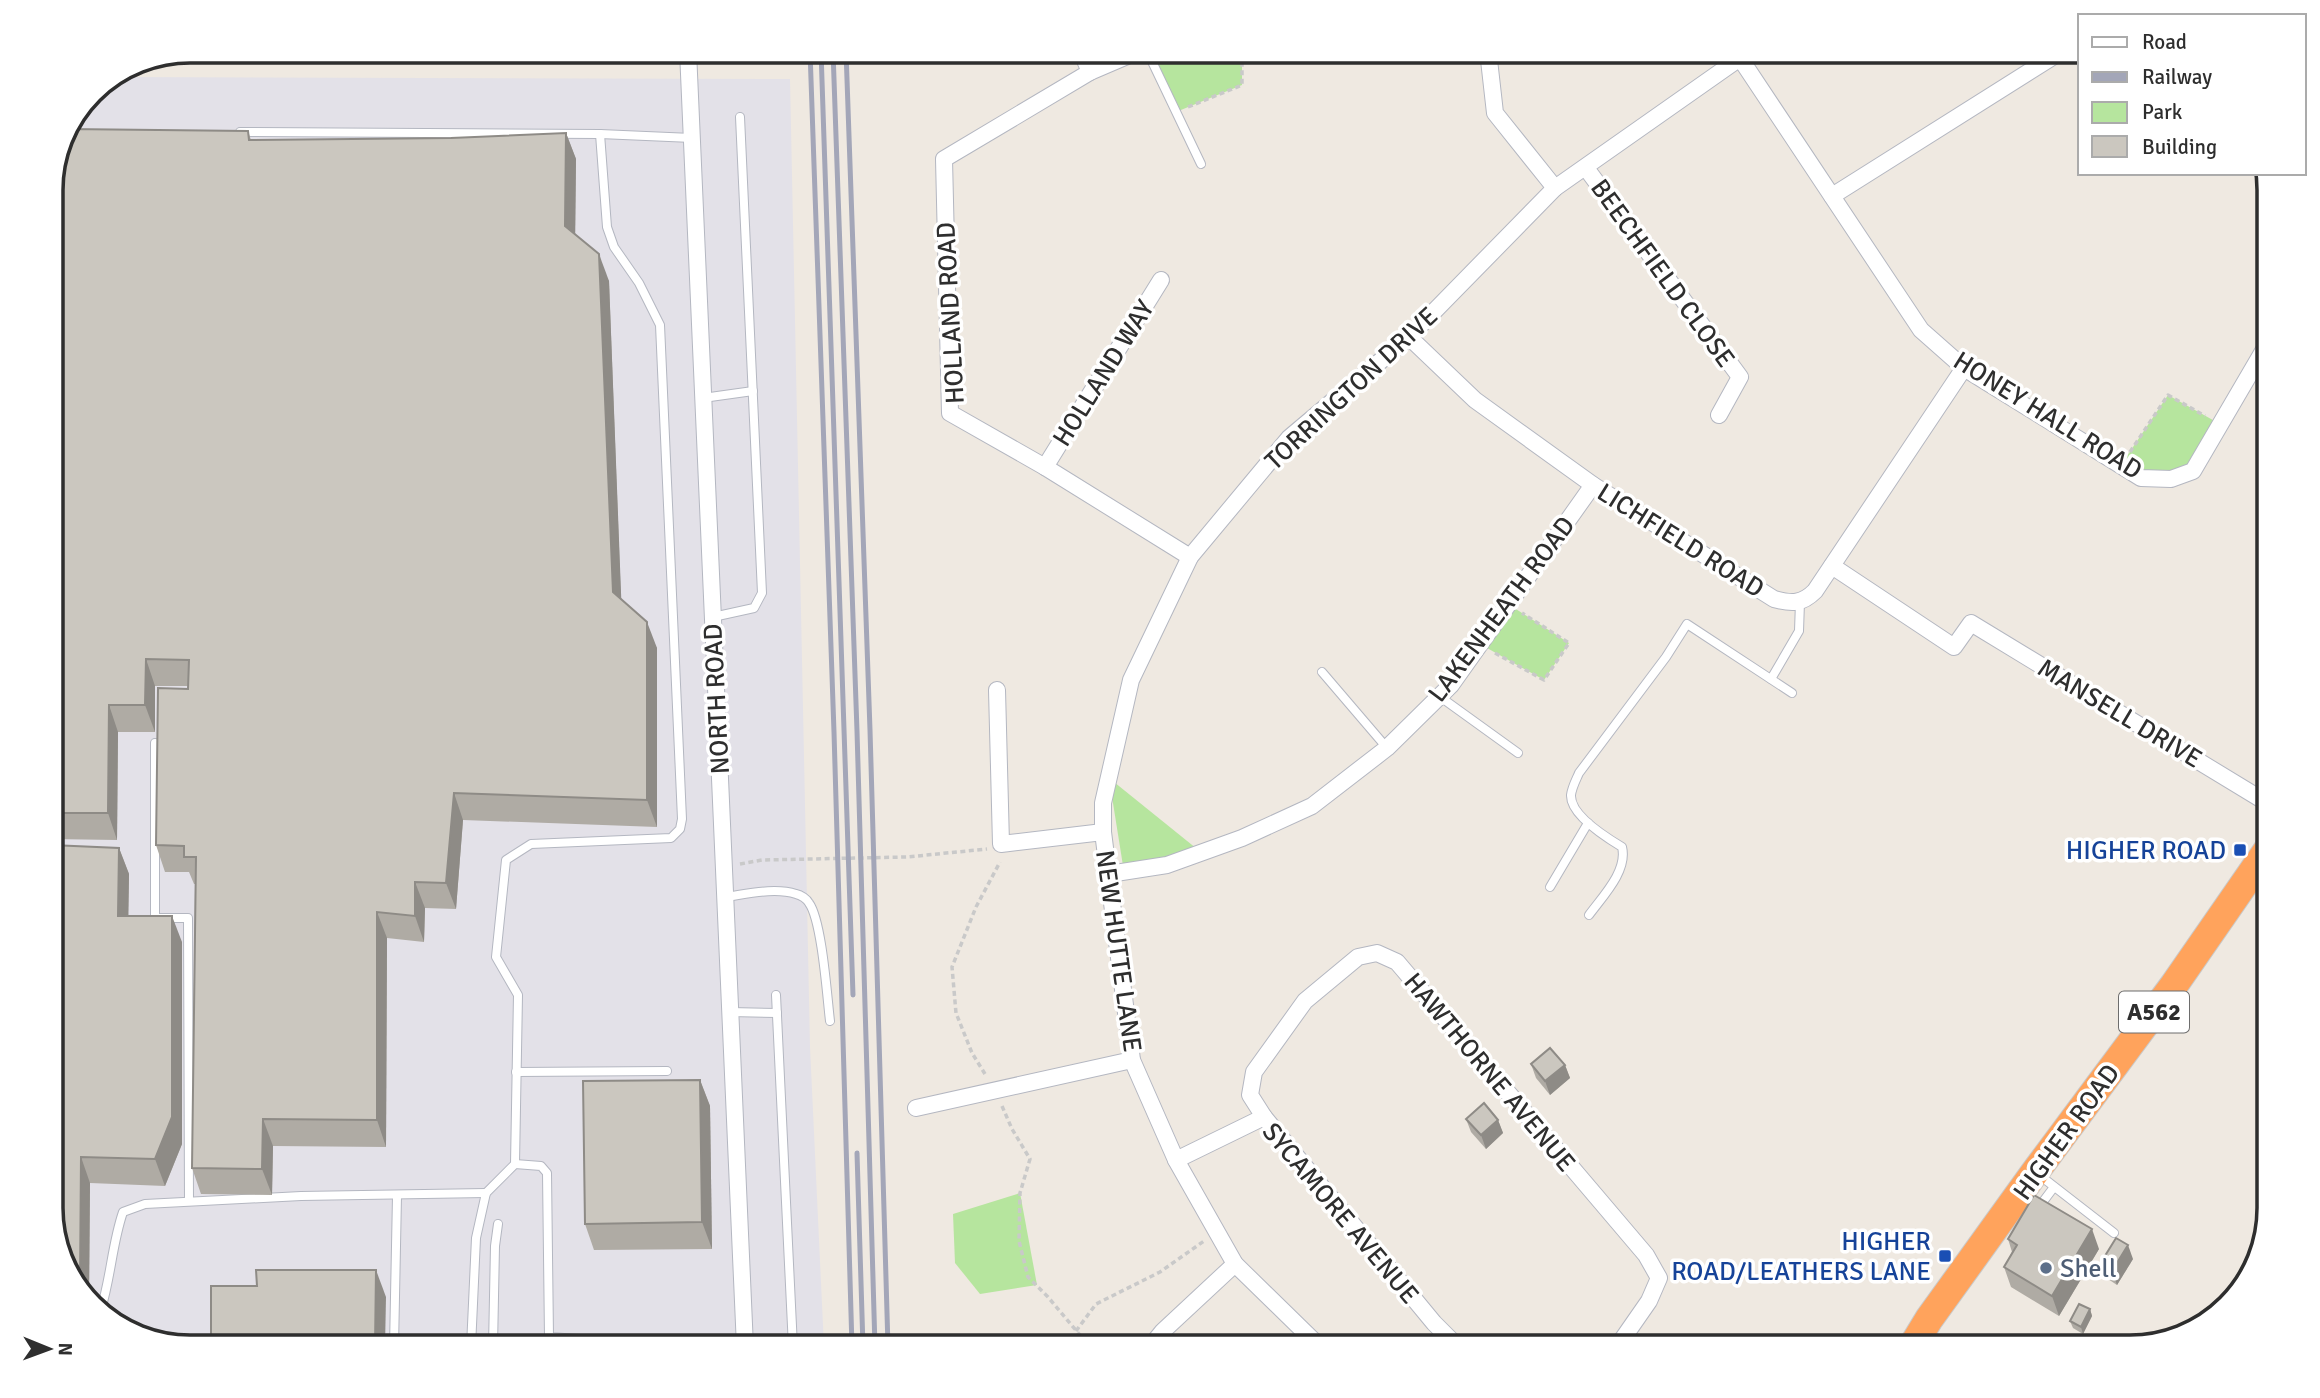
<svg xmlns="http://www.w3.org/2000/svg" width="2320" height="1398" font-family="Signika,sans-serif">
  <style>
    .industrial { fill: #e3e1e8 }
    .green { fill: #b6e59e }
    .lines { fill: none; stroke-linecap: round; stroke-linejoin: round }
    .lane-casing { stroke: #b4b7c1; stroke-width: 10 }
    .street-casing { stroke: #b4b7c1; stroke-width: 18 }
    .highway-casing { stroke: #c9c9c9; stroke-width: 30 }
    .path { stroke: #c9c9c9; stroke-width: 3.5; stroke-dasharray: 5 3.5; stroke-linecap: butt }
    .lane { stroke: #fff; stroke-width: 8 }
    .street { stroke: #fff; stroke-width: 16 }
    .highway { stroke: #ffa35c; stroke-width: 28 }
    .rail { stroke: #a3a6b8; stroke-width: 5 }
    .wall { fill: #afaba4 }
    .shaded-wall { fill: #8e8b86 }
    .building { fill: #cbc7bf; stroke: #8e8b86; stroke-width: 2 }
    .transit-dot { fill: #1a4fb4; stroke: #fff; stroke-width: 2.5 }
    .service-dot { fill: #5c6f8a; stroke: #fff; stroke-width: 2.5 }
    .labels { text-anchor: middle; stroke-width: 7; stroke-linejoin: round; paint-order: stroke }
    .shield { fill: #fff; stroke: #6d6d6d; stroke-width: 2 }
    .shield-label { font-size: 24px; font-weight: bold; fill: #2e2e2e }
    .street-label { font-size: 26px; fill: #2e2e2e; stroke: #fff }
    .transit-label { font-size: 26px; fill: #164399; stroke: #fff; text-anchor: end }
    .service-label { font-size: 26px; fill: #4e5e75; stroke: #fff; text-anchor: start }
    .rim { fill: none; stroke: #2e2e2e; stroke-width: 3.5 }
  </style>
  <rect width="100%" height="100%" fill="#efe9e1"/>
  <g class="industrial">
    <path d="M 190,51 L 657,51 L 657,64 L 138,61 Z"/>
    <path d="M 114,77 L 790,79 L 810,1047 L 824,1347 L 190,1347 L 120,1328 L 70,1278 L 51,1217 L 51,181 L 62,136 L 92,91 Z"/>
  </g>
  <g class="green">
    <path d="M 1147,51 L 1242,51 L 1242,85 L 1176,112 Z"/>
    <path d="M 2168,395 L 2220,424 L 2186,473 L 2153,478 L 2121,465 Z"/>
    <path d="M 1508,604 L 1569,643 L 1544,680 L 1480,644 Z"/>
    <path d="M 1109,778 L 1202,853 L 1124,872 Z"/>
    <path d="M 1020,1193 L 1037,1285 L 980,1294 L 955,1263 L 953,1214 Z"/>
  </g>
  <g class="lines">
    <defs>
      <g id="lane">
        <path d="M 1147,51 L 1201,164"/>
        <path d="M 240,132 L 600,134 L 692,138"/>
        <path d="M 703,398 L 753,391"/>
        <path d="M 713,617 L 754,608 L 762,593 L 740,117"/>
        <path d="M 1322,672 L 1387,748"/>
        <path d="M 1771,679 L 1799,631 L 1800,602"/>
        <path d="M 1439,696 L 1518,753"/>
        <path d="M 155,743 L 155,918 L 188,918 L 189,1201"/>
        <path d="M 1550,887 L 1588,823"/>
        <path d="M 725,897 C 747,894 775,887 796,894 C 801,895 807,899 809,903 C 822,921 827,996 830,1021"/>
        <path d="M 1589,915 C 1602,897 1628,871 1622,847 C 1607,838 1570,815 1571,795 C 1572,787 1576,780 1579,773 L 1666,657 L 1687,624 L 1792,693"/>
        <path d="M 776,995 L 793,1347"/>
        <path d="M 730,1012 L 777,1013"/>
        <path d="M 516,1072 L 667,1071"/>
        <path d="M 515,1164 L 541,1166 L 547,1173 L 549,1337 L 595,1340"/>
        <path d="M 2038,1174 L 2114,1233"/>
        <path d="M 2039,1207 L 2054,1187"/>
        <path d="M 101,1309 C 111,1277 112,1244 123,1212 L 145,1204 L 301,1196 L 486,1193"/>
        <path d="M 744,1342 L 792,1339"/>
        <path d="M 394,1347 L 397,1196"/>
        <path d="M 471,1347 L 476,1238 L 486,1193 L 515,1164 L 518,995 L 496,957 L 506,860 L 531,844 L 671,838 L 680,829 L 682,819 L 660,325 L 639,283 L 614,247 L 607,227 L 600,134"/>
        <path d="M 493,1347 L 495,1246 L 498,1224"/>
      </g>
      <g id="street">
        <path d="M 688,51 L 745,1347"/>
        <path d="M 1081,51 L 1090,72"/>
        <path d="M 1139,51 L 1090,72 L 944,159 L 950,413 L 1045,467 L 1190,557"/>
        <path d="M 1488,51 L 1495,113 L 1555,188"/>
        <path d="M 1740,58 L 1921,330 L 1964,368 L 2141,478 L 2171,479 L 2193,471 L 2269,341"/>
        <path d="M 1586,168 L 1740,377 L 1719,415"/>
        <path d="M 1832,196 L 2062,51"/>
        <path d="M 1409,337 L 1475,400 L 1593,485 L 1774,599 C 1792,604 1802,604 1815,591 L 1964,368"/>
        <path d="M 1045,467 L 1161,280"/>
        <path d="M 1832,566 L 1954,647 L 1971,623 L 2269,804"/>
        <path d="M 997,690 L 1001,844 L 1103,832"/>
        <path d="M 1109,874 L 1167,865 L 1242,838 L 1312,806 L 1387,748 L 1451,685 L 1593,485"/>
        <path d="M 916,1108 L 1132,1060"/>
        <path d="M 1264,1117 L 1250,1095 L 1254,1072 L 1305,1001 L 1358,957 L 1377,953 L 1397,962 L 1646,1255 L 1659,1278 L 1649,1301 L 1617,1347"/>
        <path d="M 1176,1160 L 1264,1117 L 1434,1323 L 1458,1347"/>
        <path d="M 1150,1347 L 1163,1331 L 1235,1264"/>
        <path d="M 1320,1347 L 1235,1264 L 1176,1160 L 1132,1060 L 1103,832 L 1103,803 L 1131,680 L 1190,557 L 1289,438 L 1409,337 L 1555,188 L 1750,51"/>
      </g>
      <path id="highway" d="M 1912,1347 L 1929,1319 L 2035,1172 L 2174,985 L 2269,848"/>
    </defs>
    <use href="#lane" class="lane-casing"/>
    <use href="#street" class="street-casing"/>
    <use href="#highway" class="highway-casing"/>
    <g class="path">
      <path d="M 1188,107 L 1242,85 L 1242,51"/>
      <path d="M 2130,452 L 2168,395 L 2205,416"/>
      <path d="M 1495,653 L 1544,680 L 1569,643 L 1522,613"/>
      <path d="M 740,864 L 762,860 L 907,857 L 987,849"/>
      <path d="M 985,1074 L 972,1053 L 956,1013 L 952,967 L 976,907 L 1000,862"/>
      <path d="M 1002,1106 L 1012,1129 L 1030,1159 L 1020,1193 L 1019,1241 L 1028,1277 L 1048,1297 L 1090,1347"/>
      <path d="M 1076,1331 L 1096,1304 L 1160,1272 L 1204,1241"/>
    </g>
    <use href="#lane" class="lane"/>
    <use href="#street" class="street"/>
    <use href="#highway" class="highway"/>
    <g class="rail">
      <path d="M 810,51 L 834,732 L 852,1347"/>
      <path d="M 821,51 L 853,995"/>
      <path d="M 833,51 L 857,731 L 875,1347"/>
      <path d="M 846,51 L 870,730 L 888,1347"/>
      <path d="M 857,1153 L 863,1347"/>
    </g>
  </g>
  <g class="wall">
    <path d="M 248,131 L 251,140 L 451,138 L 566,133 L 576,159 L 575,234 L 609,281 L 621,600 L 657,648 L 657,827 L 463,820 L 456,909 L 425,908 L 424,942 L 387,938 L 386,1147 L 273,1146 L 272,1195 L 201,1194 L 192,1168 L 195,884 L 194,884 L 189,872 L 165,872 L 156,845 L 188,686 L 155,686 L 155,732 L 118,732 L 117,840 L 51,839 L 51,181 Z"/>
    <path d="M 119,848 L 129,874 L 128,916 L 182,942 L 182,1144 L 165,1186 L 90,1183 L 89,1298 L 70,1278 L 51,1217 Z"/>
    <path d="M 1531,1064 L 1565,1065 L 1570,1078 L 1550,1095 L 1536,1078 Z"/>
    <path d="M 700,1080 L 710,1106 L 712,1249 L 594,1250 L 585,1224 Z"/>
    <path d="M 1466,1119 L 1498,1120 L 1503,1133 L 1486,1149 L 1471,1132 Z"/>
    <path d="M 2008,1239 L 2099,1249 L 2059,1316 L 2011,1287 L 2004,1267 L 2012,1252 Z"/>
    <path d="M 2133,1259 L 2117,1285 L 2105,1277 L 2100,1264 Z"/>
    <path d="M 2090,1309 L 2092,1316 L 2083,1334 L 2073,1328 L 2070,1321 Z"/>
  </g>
  <g class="shaded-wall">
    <path d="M 566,133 L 576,159 L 575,252 L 565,226 Z"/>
    <path d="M 599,254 L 609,281 L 622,618 L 613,592 Z"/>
    <path d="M 647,622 L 657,648 L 657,827 L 647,800 Z"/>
    <path d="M 146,659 L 155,686 L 155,732 L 145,705 Z"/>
    <path d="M 109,705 L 118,732 L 117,840 L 108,813 Z"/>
    <path d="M 454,793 L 463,820 L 456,909 L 446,883 Z"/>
    <path d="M 119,848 L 129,874 L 128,943 L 118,916 Z"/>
    <path d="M 415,882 L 425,908 L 424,942 L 415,916 Z"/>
    <path d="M 377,912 L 387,938 L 386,1147 L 377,1120 Z"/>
    <path d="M 172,916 L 182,942 L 182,1144 L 165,1186 L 155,1159 Z"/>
    <path d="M 1565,1065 L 1570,1078 L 1550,1095 L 1545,1081 Z"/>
    <path d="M 700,1080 L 710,1106 L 712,1249 L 702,1222 Z"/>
    <path d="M 263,1119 L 273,1146 L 272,1195 L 262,1169 Z"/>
    <path d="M 1498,1120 L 1503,1133 L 1486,1149 L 1481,1135 Z"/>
    <path d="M 81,1157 L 90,1183 L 89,1298 L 81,1289 L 80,1285 Z"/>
    <path d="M 2092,1229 L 2099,1249 L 2059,1316 L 2052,1296 Z"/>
    <path d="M 2128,1245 L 2133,1259 L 2117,1285 L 2112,1271 Z"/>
    <path d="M 376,1270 L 386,1297 L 385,1347 L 375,1347 Z"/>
    <path d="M 2090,1309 L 2092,1316 L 2083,1334 L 2081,1327 Z"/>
  </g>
  <g class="building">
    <path d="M 67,129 L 248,131 L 249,140 L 451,138 L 566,133 L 565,226 L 599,254 L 613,592 L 647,622 L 647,800 L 454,793 L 446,883 L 415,882 L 415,916 L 377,912 L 377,1120 L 263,1119 L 262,1169 L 192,1168 L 196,857 L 184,857 L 184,846 L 156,845 L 158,688 L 188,689 L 189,660 L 146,659 L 145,705 L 109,705 L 108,813 L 51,813 L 51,181 L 62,136 Z"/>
    <path d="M 51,845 L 119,848 L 118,916 L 172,916 L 172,1117 L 155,1159 L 81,1157 L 80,1285 L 77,1285 L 70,1278 L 51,1217 Z"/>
    <path d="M 1550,1048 L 1565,1065 L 1545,1081 L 1531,1064 Z"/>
    <path d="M 700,1080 L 702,1222 L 585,1224 L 583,1081 Z"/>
    <path d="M 1484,1103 L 1498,1120 L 1481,1135 L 1466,1119 Z"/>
    <path d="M 2034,1195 L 2092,1229 L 2052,1296 L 2004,1267 L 2017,1245 L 2008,1239 Z"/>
    <path d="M 2116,1238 L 2128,1245 L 2112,1271 L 2100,1264 Z"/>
    <path d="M 256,1270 L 376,1270 L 375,1347 L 211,1347 L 211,1286 L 257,1286 Z"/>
    <path d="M 2079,1304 L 2090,1309 L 2081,1327 L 2070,1321 Z"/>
    <path d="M 120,1328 L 144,1328 L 144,1335 Z"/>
  </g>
  <g class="transit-dot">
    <rect x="2233" y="843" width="14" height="14" rx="3.5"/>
    <rect x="1938" y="1249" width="14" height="14" rx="3.5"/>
  </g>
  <circle class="service-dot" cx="2046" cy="1268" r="7"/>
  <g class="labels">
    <rect class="shield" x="2119" y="991.5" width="70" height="41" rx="5"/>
    <g class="shield-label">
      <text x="2154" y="1020">A562</text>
    </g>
    <g class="street-label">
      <text transform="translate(1663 273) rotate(54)" y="9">BEECHFIELD CLOSE</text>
      <text transform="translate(950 313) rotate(-93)" y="9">HOLLAND ROAD</text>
      <text transform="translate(1103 373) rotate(-58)" y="9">HOLLAND WAY</text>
      <text transform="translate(1351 388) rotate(-43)" y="9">TORRINGTON DRIVE</text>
      <text transform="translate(2048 415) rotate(32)" y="9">HONEY HALL ROAD</text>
      <text transform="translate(1681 540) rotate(32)" y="9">LICHFIELD ROAD</text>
      <text transform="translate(1501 609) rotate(-53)" y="9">LAKENHEATH ROAD</text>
      <text transform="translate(716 699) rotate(-93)" y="9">NORTH ROAD</text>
      <text transform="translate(2120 713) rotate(31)" y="9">MANSELL DRIVE</text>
      <text transform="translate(1119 951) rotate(82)" y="9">NEW HUTTE LANE</text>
      <text transform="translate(1490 1072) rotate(50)" y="9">HAWTHORNE AVENUE</text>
      <text transform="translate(2066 1132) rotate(-54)" y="9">HIGHER ROAD</text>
      <text transform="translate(1341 1213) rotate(50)" y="9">SYCAMORE AVENUE</text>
    </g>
    <g class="transit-label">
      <text x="2226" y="859">HIGHER ROAD</text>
      <text x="1931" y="1250">HIGHER<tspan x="1931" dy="30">ROAD/LEATHERS LANE</tspan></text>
    </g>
    <g class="service-label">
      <text x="2060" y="1277">Shell</text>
    </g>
  </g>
  <path d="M0 0H2320V1398H0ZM190 63H2130A127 127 0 0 1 2257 190V1208A127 127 0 0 1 2130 1335H190A127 127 0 0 1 63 1208V190A127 127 0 0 1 190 63Z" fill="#fff" fill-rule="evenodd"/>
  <path class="rim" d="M190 63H2130A127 127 0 0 1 2257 190V1208A127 127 0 0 1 2130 1335H190A127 127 0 0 1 63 1208V190A127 127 0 0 1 190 63Z"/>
  <rect x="2078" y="14" width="228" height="161" fill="#ffffff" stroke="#ababab" stroke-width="2"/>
  <rect x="2092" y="37" width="35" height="10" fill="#ffffff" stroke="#ababab" stroke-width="2"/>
  <text x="2142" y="49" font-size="21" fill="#2e2e2e">Road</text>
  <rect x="2092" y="72" width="35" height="10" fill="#a3a6b8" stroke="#ababab" stroke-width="2"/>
  <text x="2142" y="84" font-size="21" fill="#2e2e2e">Railway</text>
  <rect x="2092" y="102" width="35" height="21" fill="#b6e59e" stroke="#ababab" stroke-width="2"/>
  <text x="2142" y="119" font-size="21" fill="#2e2e2e">Park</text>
  <rect x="2092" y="136" width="35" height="21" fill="#cbc7bf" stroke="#ababab" stroke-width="2"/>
  <text x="2142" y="154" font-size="21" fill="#2e2e2e">Building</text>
  <g transform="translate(49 1349) rotate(91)" stroke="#ffffff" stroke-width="5" paint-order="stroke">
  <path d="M0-5L12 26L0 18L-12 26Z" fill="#2e2e2e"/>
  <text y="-10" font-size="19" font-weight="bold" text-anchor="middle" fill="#2e2e2e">N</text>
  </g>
</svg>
